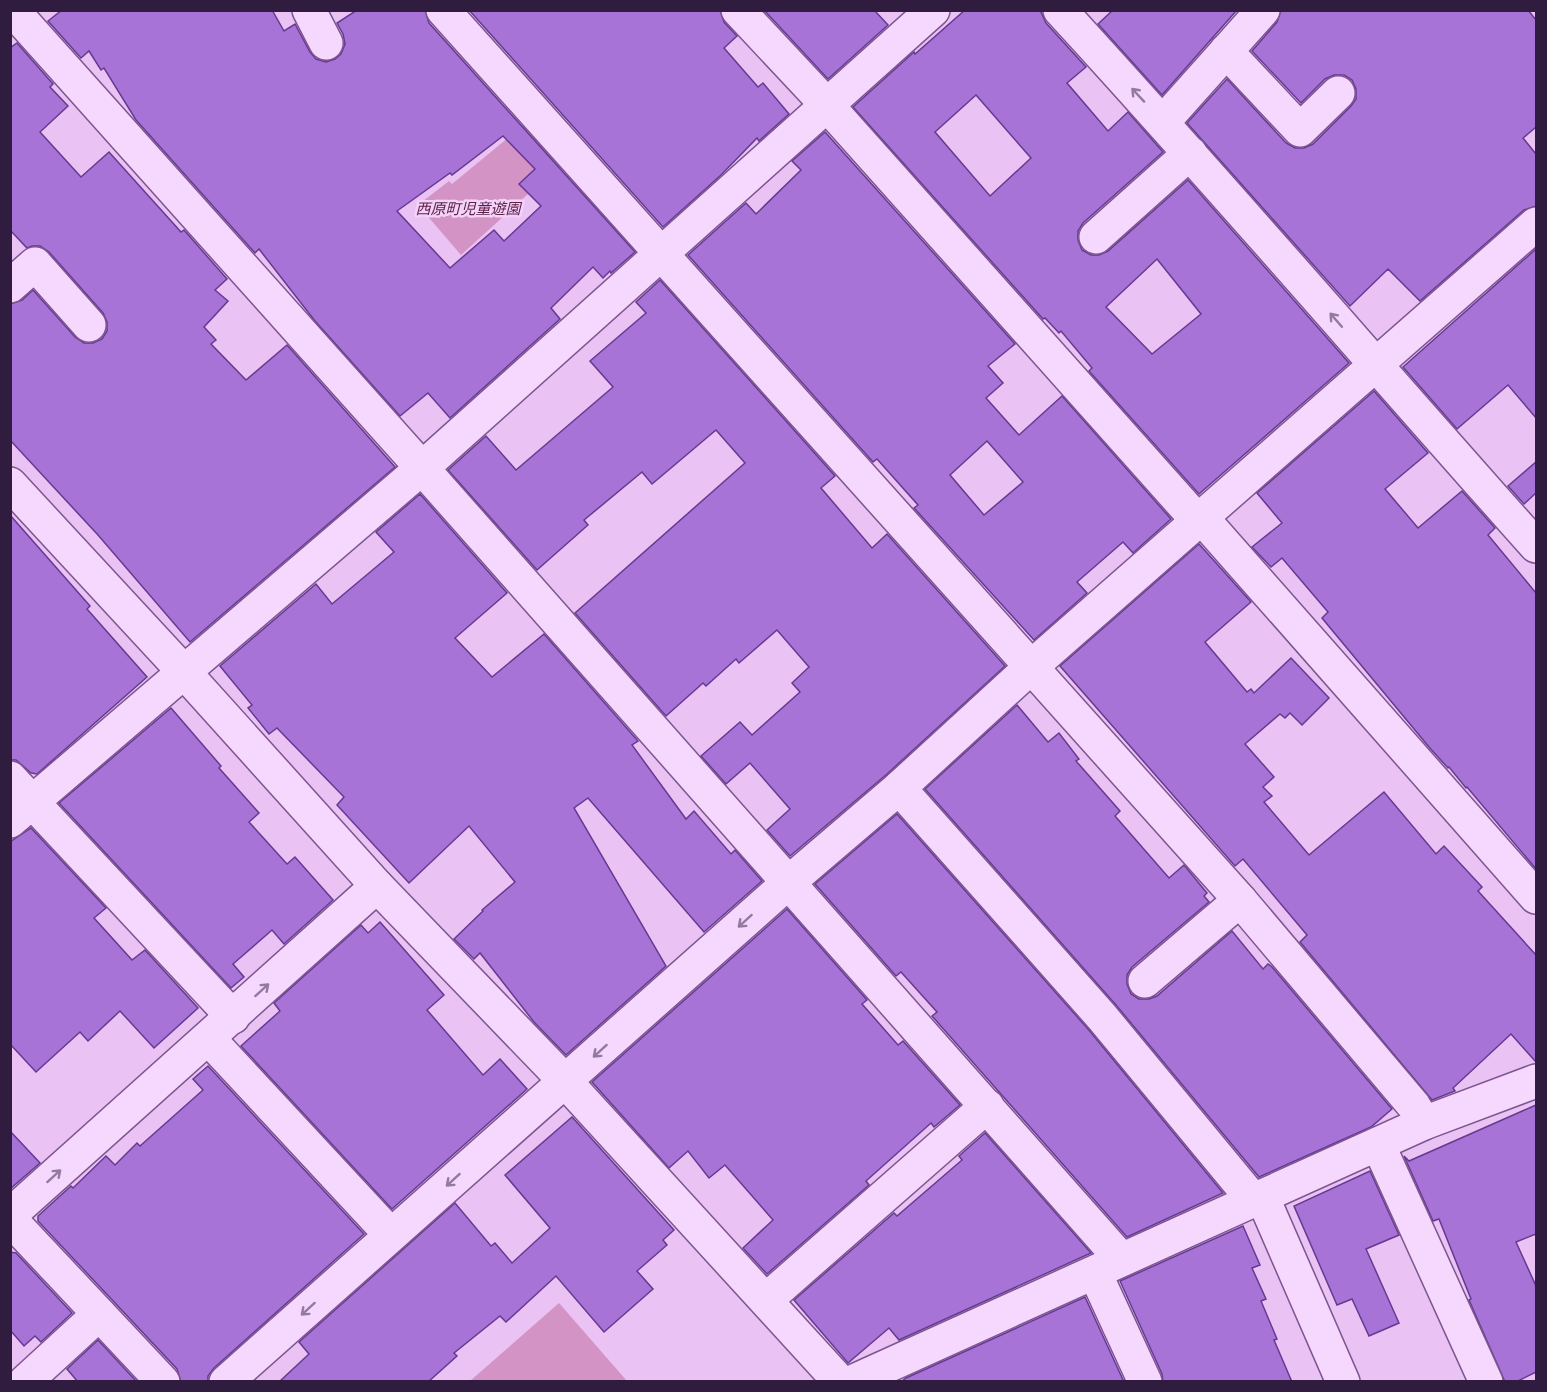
<svg xmlns="http://www.w3.org/2000/svg" width="1547" height="1392" font-family="Bitter,'Noto Sans JP',serif">
  <style>
    .green { fill: #d394c5 }
    .building { fill: #a773d6; stroke: #663992; stroke-width: 1.5; fill-rule: evenodd }
    .lines { fill: none; stroke-linecap: round; stroke-linejoin: round }
    .minor-casing { stroke: #7c5690; stroke-width: 36 }
    .minor { stroke: #f6d7fd; stroke-width: 33 }
    .oneway { stroke: #937a9e }
    .labels { text-anchor: middle; stroke-width: 5; stroke-linejoin: round; paint-order: stroke }
    .park-label { font-size: 15px; font-style: italic; fill: #5d2047; stroke: #f3d3fa }
  </style>
  <rect width="100%" height="100%" fill="#eac2f3"/>
  <g class="green">
    <path d="M 525,124 L 561,164 L 461,255 L 418,205 L 449,181 L 452,184 Z"/>
    <path d="M 559,1303 L 627,1381 L 470,1381 Z"/>
  </g>
  <g class="building">
    <path d="M 62,10 L 272,10 L 284,31 L 295,24 L 310,52 L 316,59 L 326,62 L 335,59 L 341,54 L 345,44 L 343,34 L 337,23 L 357,10 L 425,10 L 429,23 L 635,252 L 611,273 L 610,271 L 603,278 L 593,267 L 551,308 L 560,319 L 450,418 L 428,393 L 400,416 L 315,321 L 259,249 L 255,253 L 136,120 L 104,68 L 101,70 L 89,51 L 81,58 L 48,21 ZM 503,136 L 535,169 L 519,184 L 541,206 L 504,241 L 494,230 L 450,268 L 397,211 L 450,173 L 452,175 Z"/>
    <path d="M 469,10 L 720,10 L 724,22 L 737,36 L 724,48 L 758,87 L 763,83 L 789,114 L 759,141 L 757,138 L 721,175 L 663,227 Z"/>
    <path d="M 764,10 L 874,10 L 888,25 L 828,79 Z"/>
    <path d="M 965,10 L 1040,10 L 1046,23 L 1086,67 L 1067,83 L 1108,131 L 1128,112 L 1163,152 L 1083,223 L 1078,231 L 1078,240 L 1082,250 L 1091,255 L 1099,255 L 1108,251 L 1188,180 L 1349,363 L 1199,494 L 1089,371 L 1092,368 L 1061,331 L 1059,333 L 1045,318 L 1043,319 L 853,107 L 914,52 L 915,54 ZM 976,95 L 1031,158 L 990,196 L 935,132 ZM 1157,259 L 1201,314 L 1152,354 L 1106,307 Z"/>
    <path d="M 1113,10 L 1237,10 L 1162,95 L 1098,24 Z"/>
    <path d="M 1281,10 L 1528,10 L 1536,20 L 1536,127 L 1523,138 L 1536,154 L 1536,206 L 1524,210 L 1420,301 L 1388,269 L 1350,306 L 1187,123 L 1227,79 L 1286,143 L 1295,148 L 1304,148 L 1313,144 L 1351,106 L 1356,99 L 1356,89 L 1352,80 L 1344,75 L 1334,75 L 1325,79 L 1301,103 L 1252,51 L 1277,22 Z"/>
    <path d="M 17,43 L 53,84 L 50,87 L 68,106 L 40,132 L 81,177 L 109,152 L 181,232 L 184,230 L 227,279 L 215,290 L 228,301 L 204,327 L 216,340 L 211,344 L 246,380 L 287,345 L 395,467 L 190,642 L 98,535 L 10,440 L 10,304 L 22,300 L 33,290 L 75,337 L 84,343 L 93,343 L 102,339 L 107,331 L 107,322 L 103,313 L 49,252 L 40,246 L 32,246 L 27,248 L 10,230 L 10,48 Z"/>
    <path d="M 825,132 L 1015,344 L 988,366 L 1003,383 L 986,398 L 1019,435 L 1062,396 L 1171,519 L 1133,553 L 1123,542 L 1077,582 L 1087,593 L 1034,640 L 914,508 L 918,505 L 877,459 L 873,462 L 688,255 L 746,203 L 756,214 L 801,170 L 792,161 ZM 987,441 L 1023,482 L 984,515 L 950,475 Z"/>
    <path d="M 1536,249 L 1536,418 L 1508,385 L 1457,429 L 1403,367 Z"/>
    <path d="M 660,280 L 835,476 L 821,488 L 872,548 L 887,534 L 1005,666 L 887,774 L 790,856 L 767,830 L 790,809 L 750,763 L 726,784 L 701,756 L 740,722 L 752,735 L 800,692 L 792,683 L 809,667 L 777,630 L 739,663 L 736,659 L 706,686 L 703,683 L 666,716 L 575,613 L 745,463 L 716,430 L 652,484 L 642,472 L 584,520 L 588,525 L 537,570 L 448,470 L 486,436 L 516,470 L 613,387 L 590,361 L 646,313 L 636,302 Z"/>
    <path d="M 1374,391 L 1428,453 L 1385,489 L 1418,528 L 1462,491 L 1495,528 L 1488,535 L 1536,593 L 1536,869 L 1467,787 L 1466,788 L 1449,767 L 1448,768 L 1429,747 L 1322,618 L 1328,612 L 1282,558 L 1271,567 L 1252,547 L 1282,523 L 1257,493 Z"/>
    <path d="M 1536,462 L 1536,493 L 1524,504 L 1508,486 Z"/>
    <path d="M 420,494 L 507,593 L 455,638 L 492,677 L 544,634 L 638,741 L 632,745 L 686,819 L 694,811 L 731,854 L 735,850 L 762,881 L 704,932 L 588,798 L 574,808 L 666,966 L 566,1055 L 534,1022 L 480,953 L 474,959 L 454,939 L 483,911 L 482,910 L 515,882 L 469,826 L 409,883 L 337,805 L 344,797 L 277,728 L 269,734 L 248,708 L 252,705 L 220,666 L 316,584 L 332,604 L 394,552 L 376,532 Z"/>
    <path d="M 10,515 L 90,606 L 87,609 L 147,677 L 37,774 L 31,773 L 16,760 L 10,760 Z"/>
    <path d="M 1199,544 L 1251,602 L 1205,642 L 1247,692 L 1251,689 L 1254,693 L 1291,658 L 1329,698 L 1302,725 L 1290,713 L 1285,718 L 1280,714 L 1245,744 L 1274,777 L 1263,787 L 1272,796 L 1264,802 L 1309,855 L 1384,792 L 1436,854 L 1444,846 L 1482,887 L 1478,891 L 1536,955 L 1536,1062 L 1511,1034 L 1453,1088 L 1455,1091 L 1432,1100 L 1300,942 L 1307,935 L 1243,859 L 1235,866 L 1060,666 Z"/>
    <path d="M 1017,705 L 1048,742 L 1059,733 L 1079,759 L 1076,761 L 1120,811 L 1115,816 L 1169,878 L 1184,865 L 1207,893 L 1204,896 L 1209,902 L 1132,967 L 1127,975 L 1127,984 L 1131,994 L 1139,999 L 1149,999 L 1157,996 L 1232,931 L 1263,969 L 1268,964 L 1272,967 L 1392,1109 L 1371,1127 L 1259,1177 L 1116,1005 L 925,789 Z"/>
    <path d="M 171,708 L 221,766 L 219,768 L 259,813 L 249,822 L 287,864 L 295,857 L 333,900 L 284,944 L 272,930 L 233,964 L 244,977 L 231,988 L 59,803 Z"/>
    <path d="M 897,814 L 1088,1029 L 1223,1193 L 1127,1237 L 932,1016 L 937,1012 L 901,972 L 896,976 L 815,884 Z"/>
    <path d="M 31,828 L 106,908 L 94,918 L 132,960 L 145,950 L 198,1008 L 154,1048 L 120,1011 L 88,1041 L 80,1032 L 36,1072 L 10,1044 L 10,842 Z"/>
    <path d="M 787,909 L 867,1000 L 862,1004 L 898,1045 L 903,1041 L 960,1105 L 934,1127 L 931,1123 L 866,1181 L 869,1185 L 767,1274 L 743,1248 L 773,1220 L 725,1165 L 709,1178 L 688,1151 L 669,1168 L 592,1082 Z"/>
    <path d="M 380,922 L 444,995 L 427,1010 L 483,1075 L 500,1059 L 527,1089 L 392,1209 L 241,1046 L 280,1011 L 274,1003 L 361,925 L 368,933 Z"/>
    <path d="M 208,1066 L 364,1234 L 214,1368 L 208,1376 L 208,1382 L 181,1382 L 177,1369 L 38,1221 L 38,1216 L 71,1186 L 73,1188 L 106,1156 L 115,1165 L 137,1143 L 140,1146 L 203,1090 L 193,1079 Z"/>
    <path d="M 1536,1105 L 1536,1234 L 1516,1242 L 1536,1286 L 1536,1372 L 1516,1382 L 1505,1382 L 1469,1300 L 1471,1299 L 1439,1219 L 1433,1221 L 1404,1156 L 1409,1161 Z"/>
    <path d="M 572,1117 L 674,1230 L 663,1240 L 667,1245 L 637,1271 L 653,1289 L 604,1332 L 556,1276 L 506,1322 L 500,1316 L 454,1353 L 457,1356 L 428,1382 L 279,1382 L 309,1354 L 299,1342 L 455,1203 L 491,1246 L 495,1243 L 512,1263 L 550,1228 L 505,1175 Z"/>
    <path d="M 10,1131 L 40,1163 L 10,1189 Z"/>
    <path d="M 985,1133 L 1091,1253 L 899,1340 L 889,1328 L 848,1363 L 794,1300 L 894,1213 L 897,1216 L 962,1160 L 959,1156 Z"/>
    <path d="M 1370,1171 L 1399,1235 L 1366,1249 L 1399,1323 L 1369,1336 L 1352,1299 L 1337,1305 L 1294,1206 Z"/>
    <path d="M 1243,1226 L 1260,1265 L 1252,1268 L 1266,1299 L 1261,1301 L 1277,1339 L 1274,1340 L 1292,1382 L 1163,1382 L 1162,1374 L 1120,1281 Z"/>
    <path d="M 10,1252 L 16,1253 L 72,1313 L 41,1342 L 35,1336 L 24,1346 L 10,1330 Z"/>
    <path d="M 1085,1297 L 1124,1382 L 901,1382 L 906,1378 Z"/>
    <path d="M 98,1340 L 137,1382 L 78,1382 L 67,1369 Z"/>
  </g>
  <g class="lines">
    <defs>
      <g id="minor">
        <path d="M 309,10 L 326,43"/>
        <path d="M 443,10 L 1240,900 L 1414,1106 L 1424,1123"/>
        <path d="M 738,10 L 826,104 L 1189,511 L 1202,518 L 1536,897"/>
        <path d="M 1060,10 C 1222,186 1377,368 1536,546"/>
        <path d="M 17,15 L 422,468 L 1121,1259"/>
        <path d="M 1226,51 L 1300,130 L 1338,93"/>
        <path d="M 1163,122 L 1263,10"/>
        <path d="M 1096,237 L 1190,153"/>
        <path d="M 10,286 L 35,264 L 89,325"/>
        <path d="M 10,484 L 185,673 L 377,886 L 565,1081 L 840,1382"/>
        <path d="M 10,778 L 233,1017"/>
        <path d="M 899,788 L 1102,1017 L 1254,1201"/>
        <path d="M 10,821 L 422,468 L 933,10"/>
        <path d="M 1145,981 L 1240,900"/>
        <path d="M 209,1039 L 391,1235"/>
        <path d="M 1378,1144 L 1486,1382"/>
        <path d="M 1262,1196 L 1343,1382"/>
        <path d="M 10,1215 L 377,886"/>
        <path d="M 10,1219 L 163,1382"/>
        <path d="M 1095,1273 L 1145,1382"/>
        <path d="M 766,1300 L 987,1106"/>
        <path d="M 25,1382 L 99,1314"/>
        <path d="M 226,1382 L 789,882 L 899,788 L 1031,667 L 1536,224"/>
        <path d="M 852,1382 L 1424,1123 L 1536,1081"/>
      </g>
    </defs>
    <use href="#minor" class="minor-casing"/>
    <use href="#minor" class="minor"/>
  </g>
  <defs><path id="oneway-shaft" d="M-6 0H5M1.5-3L5.5 0L1.5 3" fill="none" stroke-width="1.6" stroke-linecap="round" stroke-linejoin="round" transform="scale(1.5)"/></defs>
  <g class="oneway">
    <use href="#oneway-shaft" transform="translate(1138 95) rotate(-133)"/>
    <use href="#oneway-shaft" transform="translate(1336 320) rotate(-131)"/>
    <use href="#oneway-shaft" transform="translate(745 921) rotate(138)"/>
    <use href="#oneway-shaft" transform="translate(262 990) rotate(-42)"/>
    <use href="#oneway-shaft" transform="translate(600 1051) rotate(138)"/>
    <use href="#oneway-shaft" transform="translate(54 1176) rotate(-42)"/>
    <use href="#oneway-shaft" transform="translate(453 1180) rotate(138)"/>
    <use href="#oneway-shaft" transform="translate(308 1309) rotate(138)"/>
  </g>
  <g class="labels">
    <g class="park-label">
      <text x="468" y="214">西原町児童遊園</text>
    </g>
  </g>
  <rect width="1547" height="1392" fill="none" stroke="#301c3e" stroke-width="24"/>
</svg>
